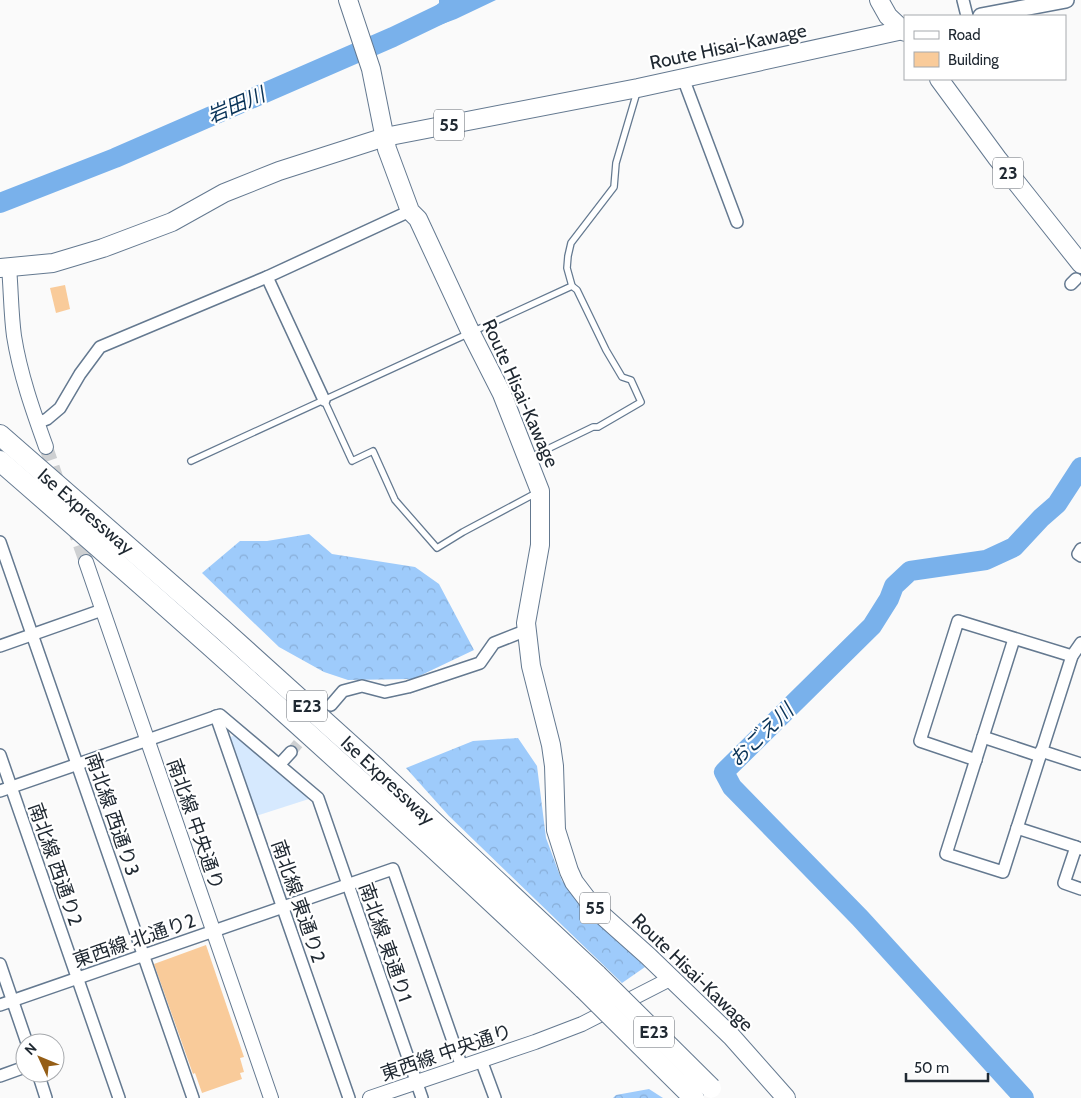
<svg xmlns="http://www.w3.org/2000/svg" width="1081" height="1098" font-family="Cabin,'Noto Sans JP',sans-serif">
  <style>
    .forest { fill: url(#forest-crowns) }
    .park { fill: #d6e9fe }
    .water { fill: url(#water-ripples) }
    .lines { fill: none; stroke-linecap: round; stroke-linejoin: round }
    .river { stroke: #79b1eb; stroke-width: 20 }
    .building { fill: #f9cb9a }
    .minor-tunnel { stroke: #ced0d2; stroke-width: 11; stroke-dasharray: 11 5.5; stroke-linecap: butt }
    .tertiary-tunnel { stroke: #ced0d2; stroke-width: 14; stroke-dasharray: 14 7; stroke-linecap: butt }
    .service-casing { stroke: #647990; stroke-width: 8 }
    .minor-casing { stroke: #647990; stroke-width: 14 }
    .tertiary-casing { stroke: #647990; stroke-width: 16 }
    .secondary-casing { stroke: #647990; stroke-width: 18 }
    .primary-casing { stroke: #647990; stroke-width: 20 }
    .trunk-casing { stroke: #647990; stroke-width: 20 }
    .motorway-casing { stroke: #647990; stroke-width: 22 }
    .service { stroke: #fff; stroke-width: 5.5 }
    .minor { stroke: #fff; stroke-width: 11 }
    .tertiary { stroke: #fff; stroke-width: 14 }
    .secondary { stroke: #fff; stroke-width: 15 }
    .primary { stroke: #fff; stroke-width: 18 }
    .trunk { stroke: #fff; stroke-width: 18 }
    .motorway { stroke: #fff; stroke-width: 20 }
    .motorway-bridge-casing { stroke: #647990; stroke-width: 22; stroke-linecap: butt }
    .motorway-bridge { stroke: #fff; stroke-width: 20 }
    .labels { text-anchor: middle; stroke-width: 4.5; stroke-linejoin: round; paint-order: stroke }
    .shield { fill: #fff; stroke: #636970; stroke-width: 1 }
    .shield-label { font-size: 18px; font-weight: bold; fill: #202932 }
    .street-label { font-size: 19px; fill: #202932; stroke: #fff }
    .water-label { font-size: 20px; font-style: italic; fill: #093358; stroke: #fff }
  </style>
  <defs>
    <pattern id="forest-crowns" width="20" height="18" patternUnits="userSpaceOnUse" patternTransform="scale(1.25)"><rect width="20" height="18" fill="#9ecbfb"/><path d="M2 6a3 3 0 1 1 6 0M12 15a3 3 0 1 1 6 0" fill="none" stroke="#88aed8"/></pattern>
    <pattern id="water-ripples" width="26" height="14" patternUnits="userSpaceOnUse" patternTransform="scale(1.25)"><rect width="26" height="14" fill="#79b1eb"/><path d="M2 4q2-2 4 0t4 0M15 11q2-2 4 0t4 0" fill="none" stroke="#6390bf"/></pattern>
  </defs>
  <rect width="100%" height="100%" fill="#fafafa"/>
  <g class="forest">
    <path d="M 309,534 L 332,554 L 415,567 L 439,584 L 474,650 L 413,679 L 348,680 L 324,672 L 279,647 L 202,573 L 240,541 L 267,541 Z"/>
    <path d="M 518,738 L 537,766 L 546,838 L 562,881 L 645,967 L 622,983 L 449,816 L 406,768 L 473,741 Z"/>
    <path d="M 649,1089 L 663,1098 L 613,1098 L 616,1095 Z"/>
  </g>
  <path class="park" d="M 236,734 L 312,798 L 256,816 L 229,738 Z"/>
  <path class="water" d="M 439,0 L 496,0 L 456,19 L 391,43 L 439,3 Z"/>
  <g class="lines">
    <g class="river">
      <path d="M 0,203 L 115,158 L 393,37 L 470,0"/>
      <path d="M 1024,1098 L 860,918 L 732,787 L 724,772 L 872,626 L 889,599 L 894,586 L 910,571 L 986,560 L 1014,547 L 1041,518 L 1057,504 L 1081,467"/>
    </g>
  </g>
  <g class="building">
    <path d="M 65,285 L 70,309 L 56,313 L 50,288 Z"/>
    <path d="M 206,945 L 244,1057 L 240,1058 L 244,1072 L 240,1073 L 242,1079 L 202,1093 L 195,1073 L 193,1074 L 154,964 Z"/>
  </g>
  <g class="lines">
    <path class="minor-tunnel" d="M 291,752 L 331,705"/>
    <g class="tertiary-tunnel">
      <path d="M 46,447 L 59,486"/>
      <path d="M 73,525 L 86,562"/>
    </g>
    <defs>
      <g id="service">
        <path d="M 324,400 L 352,461 L 373,451 L 395,500 L 437,548 L 463,532 L 538,492"/>
        <path d="M 529,458 L 593,427 L 598,427 L 641,402 L 631,380 L 622,377 L 606,350 L 577,290 L 572,286 L 567,268 L 568,256 L 571,243 L 614,187 L 616,163 L 637,92"/>
        <path d="M 191,461 L 572,286"/>
      </g>
      <g id="minor">
        <path d="M 963,0 L 967,16"/>
        <path d="M 683,78 L 737,222"/>
        <path d="M 267,277 L 324,400"/>
        <path d="M 1071,284 L 1076,279"/>
        <path d="M 37,423 L 47,419 L 60,408 L 80,374 L 100,347 L 267,277 L 410,211"/>
        <path d="M 0,542 L 193,1098"/>
        <path d="M 1081,549 L 1078,554 L 1081,556"/>
        <path d="M 1014,639 L 946,854 L 1003,872 L 1072,656 L 1081,643"/>
        <path d="M 0,646 L 102,610"/>
        <path d="M 331,705 L 343,691 L 362,686 L 385,692 L 408,687 L 480,663 L 494,643 L 527,630"/>
        <path d="M 216,716 L 349,1098"/>
        <path d="M 983,737 L 1040,756"/>
        <path d="M 1041,751 L 1081,764"/>
        <path d="M 0,755 L 119,1098"/>
        <path d="M 976,760 L 920,741 L 958,621 L 1072,656"/>
        <path d="M 280,764 L 291,752"/>
        <path d="M 0,791 L 220,715 L 318,798 L 422,1098"/>
        <path d="M 1017,828 L 1076,847"/>
        <path d="M 1081,849 L 1076,847 L 1064,883 L 1081,889"/>
        <path d="M 0,964 L 27,1043"/>
        <path d="M 0,1005 L 393,869 L 462,1067"/>
        <path d="M 481,1060 L 495,1098"/>
        <path d="M 38,1073 L 46,1098"/>
        <path d="M 0,1076 L 25,1067"/>
      </g>
      <g id="tertiary">
        <path d="M 9,267 C 11,290 11,314 14,336 C 20,374 33,411 46,447"/>
        <path d="M 86,562 L 271,1098"/>
        <path d="M 370,1098 L 535,1042 L 582,1024 L 670,979"/>
      </g>
      <path id="secondary" d="M 981,16 L 1066,0"/>
      <g id="primary">
        <path d="M 348,0 L 371,69 L 387,149 L 410,211 L 418,219 L 471,333 L 502,394 L 540,491 L 540,545 L 526,623 L 531,666 L 551,745 L 554,766 L 556,830 L 569,871 L 574,882 L 593,907 L 648,956 L 732,1037 L 786,1098"/>
        <path d="M 0,268 L 53,263 L 103,248 L 172,222 L 224,193 L 279,171 L 385,137 L 638,88 L 903,30"/>
      </g>
      <g id="trunk">
        <path d="M 879,0 L 888,16 L 905,32"/>
        <path d="M 939,79 L 997,158 L 1081,264"/>
      </g>
      <g id="motorway">
        <path d="M 0,435 L 222,629 L 376,768 L 597,975"/>
        <path d="M 0,461 C 198,633 394,808 584,989"/>
      </g>
    </defs>
    <use href="#service" class="service-casing"/>
    <use href="#minor" class="minor-casing"/>
    <use href="#tertiary" class="tertiary-casing"/>
    <use href="#secondary" class="secondary-casing"/>
    <use href="#primary" class="primary-casing"/>
    <use href="#trunk" class="trunk-casing"/>
    <use href="#motorway" class="motorway-casing"/>
    <use href="#service" class="service"/>
    <use href="#minor" class="minor"/>
    <use href="#tertiary" class="tertiary"/>
    <use href="#secondary" class="secondary"/>
    <use href="#primary" class="primary"/>
    <use href="#trunk" class="trunk"/>
    <use href="#motorway" class="motorway"/>
    <defs>
      <g id="motorway-bridge">
        <path d="M 597,975 L 711,1088"/>
        <path d="M 584,989 L 694,1098"/>
      </g>
    </defs>
    <use href="#motorway-bridge" class="motorway-bridge-casing"/>
    <use href="#motorway-bridge" class="motorway-bridge"/>
  </g>
  <g class="labels">
    <g class="shield">
      <rect x="434" y="109.5" width="30" height="31" rx="4"/>
      <rect x="993" y="157.5" width="30" height="31" rx="4"/>
      <rect x="287" y="690.5" width="40" height="31" rx="4"/>
      <rect x="580" y="892.5" width="30" height="31" rx="4"/>
      <rect x="634" y="1016.5" width="40" height="31" rx="4"/>
    </g>
    <g class="shield-label">
      <text x="449" y="131">55</text>
      <text x="1008" y="179">23</text>
      <text x="307" y="712">E23</text>
      <text x="595" y="914">55</text>
      <text x="654" y="1038">E23</text>
    </g>
    <g class="street-label">
      <text transform="translate(728 46) rotate(-12)" y="7">Route Hisai-Kawage</text>
      <text transform="translate(521 393) rotate(66)" y="7">Route Hisai-Kawage</text>
      <text transform="translate(86 511) rotate(41)" y="7">Ise Expressway</text>
      <text transform="translate(388 780) rotate(43)" y="7">Ise Expressway</text>
      <text transform="translate(113 814) rotate(71)" y="7">南北線 西通り3</text>
      <text transform="translate(196 824) rotate(71)" y="7">南北線 中央通り</text>
      <text transform="translate(56 864) rotate(71)" y="7">南北線 西通り2</text>
      <text transform="translate(299 901) rotate(71)" y="7">南北線 東通り2</text>
      <text transform="translate(134 940) rotate(-19)" y="7">東西線 北通り2</text>
      <text transform="translate(386 942) rotate(71)" y="7">南北線 東通り1</text>
      <text transform="translate(693 972) rotate(44)" y="7">Route Hisai-Kawage</text>
      <text transform="translate(446 1052) rotate(-19)" y="7">東西線 中央通り</text>
    </g>
    <g class="water-label">
      <text transform="translate(236 105) rotate(-23)" y="7">岩田川</text>
      <text transform="translate(761 735) rotate(-44)" y="7">おごえ川</text>
    </g>
  </g>
  <rect x="904" y="15" width="162" height="65" fill="#ffffff" stroke="#a6a9ad"/>
  <rect x="914" y="31" width="25" height="8" fill="#ffffff" stroke="#a6a9ad"/>
  <text x="948" y="40" font-size="15" fill="#202932">Road</text>
  <rect x="914" y="52" width="25" height="15" fill="#f9cb9a" stroke="#a6a9ad"/>
  <text x="948" y="65" font-size="15" fill="#202932">Building</text>
  <g transform="translate(40 1058) rotate(314)"><circle r="24" fill="#ffffff" stroke="#a6a9ad"/>
  <path d="M0-4L9 19L0 12L-9 19Z" fill="#955e16"/>
  <text y="-8" font-size="14" font-weight="bold" text-anchor="middle" fill="#202932">N</text>
  </g>
  <path d="M906 1073v8h82v-8" fill="none" stroke="#202932" stroke-width="2.5"/>
  <text x="914" y="1073" font-size="15" fill="#202932" stroke="#ffffff" stroke-width="4" paint-order="stroke">50 m</text>
</svg>
